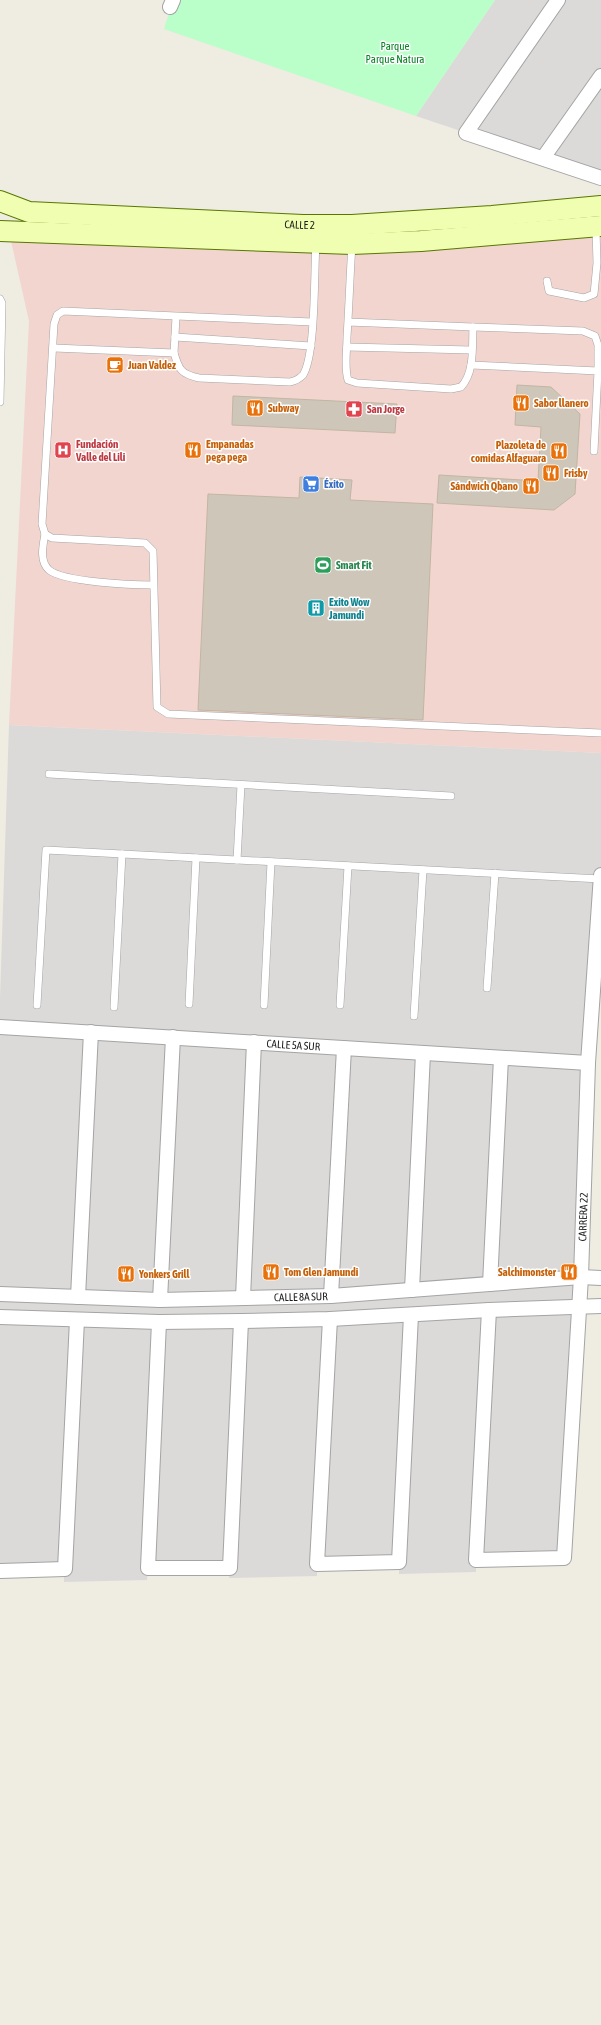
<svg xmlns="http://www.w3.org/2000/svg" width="601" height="2025" font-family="'Asap Condensed',sans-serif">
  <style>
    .residential { fill: #dbdad9 }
    .commercial { fill: #f2d5cf }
    .park { fill: #bafec9 }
    .building { fill: #cfc6ba; stroke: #c2b5a3 }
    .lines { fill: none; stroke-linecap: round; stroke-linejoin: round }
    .service-casing { stroke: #a4a4a4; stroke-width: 8 }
    .minor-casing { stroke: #a4a4a4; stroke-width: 16 }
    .secondary-casing { stroke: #587700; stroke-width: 22 }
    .service { stroke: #fff; stroke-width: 7 }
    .minor { stroke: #fff; stroke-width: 14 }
    .secondary { stroke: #effeb0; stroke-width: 20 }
    .labels { text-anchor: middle; stroke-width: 3; stroke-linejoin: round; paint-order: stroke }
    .park-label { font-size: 11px; fill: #038321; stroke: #fff }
    .street-label { font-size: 11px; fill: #1d1d1d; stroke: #fff }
    .food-label { font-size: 11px; font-weight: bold; fill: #c56008; stroke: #fff; text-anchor: start }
    .health-label { font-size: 11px; font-weight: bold; fill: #be3a42; stroke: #fff; text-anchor: start }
    .shop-label { font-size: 11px; font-weight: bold; fill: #366cbe; stroke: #fff; text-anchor: start }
    .leisure-label { font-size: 11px; font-weight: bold; fill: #27864d; stroke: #fff; text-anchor: start }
    .culture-label { font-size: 11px; font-weight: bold; fill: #0d838f; stroke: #fff; text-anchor: start }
  </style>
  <rect width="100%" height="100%" fill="#efece1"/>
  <g class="residential">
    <path d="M 495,0 L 601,0 L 601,178 L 416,116 Z"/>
    <path d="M 9,725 L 601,753 L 601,875 L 564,1558 L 476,1560 L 476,1572 L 399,1574 L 399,1562 L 317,1564 L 317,1576 L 229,1578 L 230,1568 L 148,1568 L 147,1580 L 64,1582 L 64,1570 L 0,1571 L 0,998 Z"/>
  </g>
  <path class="commercial" d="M 601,226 L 601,753 L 9,725 L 29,321 L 9,232 L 316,243 Z"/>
  <path class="park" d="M 173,0 L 495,0 L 416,116 L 164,29 Z"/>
  <g class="building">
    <path d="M 517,385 L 551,387 L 580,414 L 575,494 L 554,510 L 437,503 L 439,475 L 538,481 L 541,427 L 515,425 Z"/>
    <path d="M 233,396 L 397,404 L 395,433 L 232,425 Z"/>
    <path d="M 300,477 L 352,480 L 350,500 L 433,504 L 423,720 L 198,710 L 208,494 L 299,498 Z"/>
  </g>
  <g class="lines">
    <defs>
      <g id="service">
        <path d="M 547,281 L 549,291 L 584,298 L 594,294 L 597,263 L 596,229"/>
        <path d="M 0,299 L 2,303 L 0,402"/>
        <path d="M 312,322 L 63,311 L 57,315 L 54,324 L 42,524 L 45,534 L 52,538 L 145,543 L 153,551 L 157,707 L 168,714 L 601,733"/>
        <path d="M 348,322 L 473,327 C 472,346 475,372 461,387 L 451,389 L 357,383 L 348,380 C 344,367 347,351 347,337 C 349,306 350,275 352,244"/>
        <path d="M 473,327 L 583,331 L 595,336 L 598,345 L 598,371"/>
        <path d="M 175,337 L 311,346"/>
        <path d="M 347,347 L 471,350"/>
        <path d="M 54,348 L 174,353 C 179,370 181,374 199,378 L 290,382 C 295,381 299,379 303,375 C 316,355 314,270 316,243"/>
        <path d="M 174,353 L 176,317"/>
        <path d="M 471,365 L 598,371 L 594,451"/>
        <path d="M 45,534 C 43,545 39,561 49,570 C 64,582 131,585 153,585"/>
        <path d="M 49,774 L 451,796"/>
        <path d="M 237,860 L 241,785"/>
        <path d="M 487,988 L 495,873"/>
        <path d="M 189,1004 L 196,858"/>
        <path d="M 37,1005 L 46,850 L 601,879"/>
        <path d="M 264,1005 L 271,862"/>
        <path d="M 340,1005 L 348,866"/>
        <path d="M 114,1007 L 122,854"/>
        <path d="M 414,1016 L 423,870"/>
      </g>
      <g id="minor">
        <path d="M 558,0 L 466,133 L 601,178"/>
        <path d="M 170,7 L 173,0"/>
        <path d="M 543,158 L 601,76"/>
        <path id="s1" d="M 0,1027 L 588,1063"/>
        <path d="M 490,1284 L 501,1058"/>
        <path d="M 412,1290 L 423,1053"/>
        <path id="s2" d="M 0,1294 L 160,1300 L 331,1296 L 581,1277 L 601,1278"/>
        <path d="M 331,1296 L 344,1048"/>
        <path d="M 78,1297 L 91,1032"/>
        <path d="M 243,1298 L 254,1042"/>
        <path d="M 160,1300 L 173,1037"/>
        <path id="s3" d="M 489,1310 L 476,1560 L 564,1558 L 581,1277 L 588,1063 L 601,875"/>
        <path d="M 0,1317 L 159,1322 L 241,1321 L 330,1319 L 489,1310 L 601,1306"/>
        <path d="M 330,1319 L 317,1564 L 399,1562 L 411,1315"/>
        <path d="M 159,1322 L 148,1568 L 230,1568 L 241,1321"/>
        <path d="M 0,1571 L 65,1569 L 77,1320"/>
      </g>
      <g id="secondary">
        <path id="s4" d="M 0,201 L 29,212 L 303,225 L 352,225 L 492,216 L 601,206"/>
        <path d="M 0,231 L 352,244 L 421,241 L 601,226"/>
      </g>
    </defs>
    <use href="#service" class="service-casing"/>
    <use href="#minor" class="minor-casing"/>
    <use href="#secondary" class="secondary-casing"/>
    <use href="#service" class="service"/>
    <use href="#minor" class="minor"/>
    <use href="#secondary" class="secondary"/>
  </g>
  <defs>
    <symbol id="cafe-square" viewBox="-11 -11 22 22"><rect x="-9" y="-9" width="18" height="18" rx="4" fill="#e8710a" stroke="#fff"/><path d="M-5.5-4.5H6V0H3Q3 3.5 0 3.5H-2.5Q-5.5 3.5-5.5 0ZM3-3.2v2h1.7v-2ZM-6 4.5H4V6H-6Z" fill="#fff"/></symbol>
    <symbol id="restaurant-square" viewBox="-11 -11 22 22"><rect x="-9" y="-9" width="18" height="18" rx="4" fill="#e8710a" stroke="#fff"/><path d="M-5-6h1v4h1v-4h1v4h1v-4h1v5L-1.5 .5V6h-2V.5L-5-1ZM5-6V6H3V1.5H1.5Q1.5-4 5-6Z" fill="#fff"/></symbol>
    <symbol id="pharmacy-square" viewBox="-11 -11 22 22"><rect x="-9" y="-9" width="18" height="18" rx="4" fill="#e0444e" stroke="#fff"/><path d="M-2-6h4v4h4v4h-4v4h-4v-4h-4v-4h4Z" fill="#fff"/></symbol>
    <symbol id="hospital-square" viewBox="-11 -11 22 22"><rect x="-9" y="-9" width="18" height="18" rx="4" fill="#e0444e" stroke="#fff"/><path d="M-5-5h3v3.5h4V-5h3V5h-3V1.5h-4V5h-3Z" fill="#fff"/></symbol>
    <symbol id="supermarket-square" viewBox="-11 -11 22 22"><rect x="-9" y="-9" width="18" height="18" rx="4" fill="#3f7fe0" stroke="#fff"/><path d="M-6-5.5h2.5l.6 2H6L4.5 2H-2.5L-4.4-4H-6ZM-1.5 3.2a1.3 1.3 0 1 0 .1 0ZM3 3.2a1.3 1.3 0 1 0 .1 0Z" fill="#fff"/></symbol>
    <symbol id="stadium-square" viewBox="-11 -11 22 22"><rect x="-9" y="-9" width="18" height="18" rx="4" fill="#2e9e5b" stroke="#fff"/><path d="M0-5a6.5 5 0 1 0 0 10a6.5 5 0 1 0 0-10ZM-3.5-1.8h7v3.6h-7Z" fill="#fff"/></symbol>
    <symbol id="building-square" viewBox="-11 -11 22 22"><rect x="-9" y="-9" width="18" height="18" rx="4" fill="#0f9aa8" stroke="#fff"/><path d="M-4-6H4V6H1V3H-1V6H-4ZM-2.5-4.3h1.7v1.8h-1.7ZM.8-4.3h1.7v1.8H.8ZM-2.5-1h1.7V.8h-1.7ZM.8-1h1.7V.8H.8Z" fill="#fff"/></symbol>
  </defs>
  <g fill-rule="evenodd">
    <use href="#cafe-square" x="105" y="355" width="20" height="20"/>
    <use href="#restaurant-square" x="511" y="393" width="20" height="20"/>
    <use href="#restaurant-square" x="245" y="398" width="20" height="20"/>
    <use href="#pharmacy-square" x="344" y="399" width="20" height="20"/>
    <use href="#hospital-square" x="53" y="440" width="20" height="20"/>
    <use href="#restaurant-square" x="183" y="440" width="20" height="20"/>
    <use href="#restaurant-square" x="549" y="441" width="20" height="20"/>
    <use href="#restaurant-square" x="541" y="463" width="20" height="20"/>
    <use href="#supermarket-square" x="301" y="474" width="20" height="20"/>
    <use href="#restaurant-square" x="521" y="476" width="20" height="20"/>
    <use href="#stadium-square" x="313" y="555" width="20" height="20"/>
    <use href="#building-square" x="306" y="598" width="20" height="20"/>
    <use href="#restaurant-square" x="261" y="1262" width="20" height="20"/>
    <use href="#restaurant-square" x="559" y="1262" width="20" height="20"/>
    <use href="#restaurant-square" x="116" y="1264" width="20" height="20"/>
  </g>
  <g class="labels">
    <g class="park-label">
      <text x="395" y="50">Parque<tspan x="395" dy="13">Parque Natura</tspan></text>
    </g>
    <g class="street-label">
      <text dy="4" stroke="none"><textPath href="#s4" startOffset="302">CALLE 2</textPath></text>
      <text dy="4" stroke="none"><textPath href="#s1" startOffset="294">CALLE 5A SUR</textPath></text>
      <text dy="4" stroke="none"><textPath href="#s3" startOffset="680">CARRERA 22</textPath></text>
      <text dy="4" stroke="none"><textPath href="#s2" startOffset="301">CALLE 8A SUR</textPath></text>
    </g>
    <g class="food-label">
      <text x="128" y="369">Juan Valdez</text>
      <text x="534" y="407">Sabor llanero</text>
      <text x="268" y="412">Subway</text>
      <text x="206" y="448">Empanadas<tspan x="206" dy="13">pega pega</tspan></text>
      <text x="546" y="449" text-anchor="end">Plazoleta de<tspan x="546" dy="13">comidas Alfaguara</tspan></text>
      <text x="564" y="477">Frisby</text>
      <text x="518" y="490" text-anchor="end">Sándwich Qbano</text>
      <text x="284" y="1276">Tom Glen Jamundi</text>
      <text x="556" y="1276" text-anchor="end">Salchimonster</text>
      <text x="139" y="1278">Yonkers Grill</text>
    </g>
    <g class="health-label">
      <text x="367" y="413">San Jorge</text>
      <text x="76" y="448">Fundación<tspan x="76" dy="13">Valle del Lili</tspan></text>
    </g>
    <g class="shop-label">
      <text x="324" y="488">Éxito</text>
    </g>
    <g class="leisure-label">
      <text x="336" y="569">Smart Fit</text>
    </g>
    <g class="culture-label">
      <text x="329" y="606">Exito Wow<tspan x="329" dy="13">Jamundi</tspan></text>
    </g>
  </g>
</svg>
